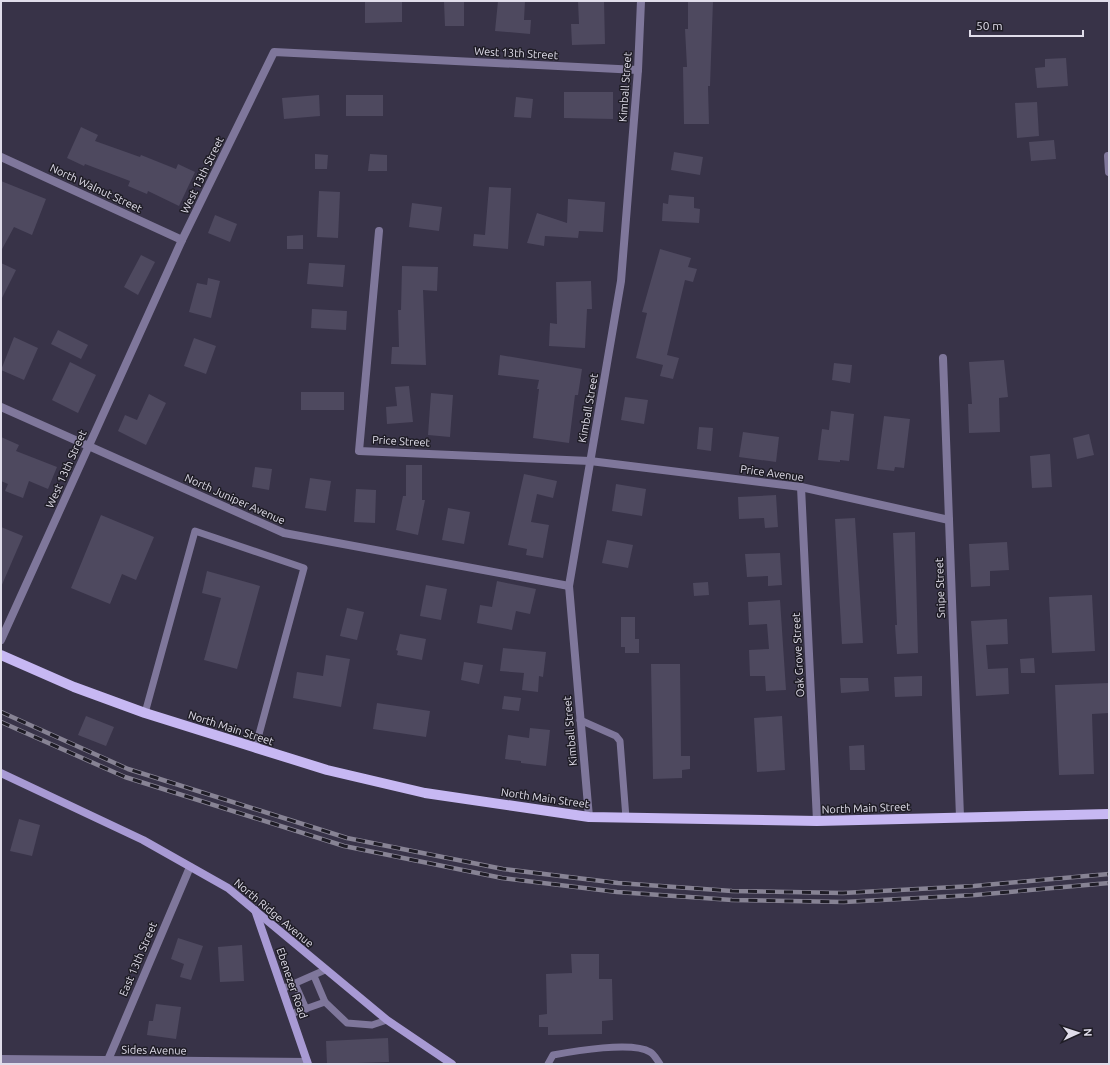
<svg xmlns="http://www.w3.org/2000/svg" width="1110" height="1065" font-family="Ubuntu,sans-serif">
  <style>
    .building { fill: #4e495f }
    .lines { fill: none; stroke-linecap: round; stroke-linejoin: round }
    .lane { stroke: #7f779b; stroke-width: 7 }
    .street { stroke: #7f779b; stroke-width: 8 }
    .secondary { stroke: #a89ad4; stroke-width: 8 }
    .primary { stroke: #c7b8f3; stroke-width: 10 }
    .rail-casing { stroke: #878394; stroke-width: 4.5 }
    .rail { stroke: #1f1d26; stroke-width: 3; stroke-dasharray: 9; stroke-linecap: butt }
    .labels { text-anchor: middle; stroke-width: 3; stroke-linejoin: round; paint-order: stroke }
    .street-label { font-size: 11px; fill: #e0ddea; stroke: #1f1d26 }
  </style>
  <rect width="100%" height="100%" fill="#383348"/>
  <g class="building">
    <path d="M 365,1 L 402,1 L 402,22 L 365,23 Z"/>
    <path d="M 498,1 L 525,1 L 524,20 L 531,20 L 530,34 L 495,31 Z"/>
    <path d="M 578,1 L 604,1 L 605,44 L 572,45 L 571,24 L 579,24 Z"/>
    <path d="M 688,1 L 713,1 L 710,86 L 708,86 L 709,124 L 684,124 L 683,67 L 687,67 L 685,29 L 688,29 Z"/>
    <path d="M 444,2 L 464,2 L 464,26 L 445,26 Z"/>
    <path d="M 1066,58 L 1068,86 L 1037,88 L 1035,68 L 1045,67 L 1045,59 Z"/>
    <path d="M 564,92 L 613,92 L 613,119 L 564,118 Z"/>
    <path d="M 319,95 L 320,116 L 284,119 L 282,98 Z"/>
    <rect x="346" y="95" width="37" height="21"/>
    <path d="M 516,97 L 533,99 L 531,118 L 514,117 Z"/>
    <path d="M 1037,102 L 1039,136 L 1017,138 L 1015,103 Z"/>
    <path d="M 81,127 L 98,135 L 95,141 L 140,157 L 141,155 L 176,169 L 178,164 L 195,172 L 179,206 L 148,191 L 147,194 L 128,186 L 130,181 L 85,164 L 84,166 L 67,158 Z"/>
    <path d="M 1054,140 L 1056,159 L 1031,161 L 1029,142 Z"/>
    <path d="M 674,152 L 703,157 L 700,175 L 671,170 Z"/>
    <path d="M 315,154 L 328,155 L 327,169 L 315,169 Z"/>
    <path d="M 370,154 L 387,155 L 387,171 L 368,171 Z"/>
    <path d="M 1,181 L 46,199 L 32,235 L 14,227 L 1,251 Z"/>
    <path d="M 489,187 L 511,188 L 508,249 L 473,246 L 474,234 L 485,235 Z"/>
    <path d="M 319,191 L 340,192 L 338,238 L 317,237 Z"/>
    <path d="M 669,195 L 694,197 L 694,208 L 700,209 L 699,223 L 662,221 L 663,203 L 668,204 Z"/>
    <path d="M 568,199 L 605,202 L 603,232 L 579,231 L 578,238 L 545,236 L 544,246 L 527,243 L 537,213 L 567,223 Z"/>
    <path d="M 412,203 L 442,207 L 439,231 L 409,227 Z"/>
    <path d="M 215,215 L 237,224 L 230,242 L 208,233 Z"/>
    <path d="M 303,235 L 303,249 L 287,249 L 287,236 Z"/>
    <path d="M 660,249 L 691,258 L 688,267 L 697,269 L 693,282 L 685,280 L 667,355 L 679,358 L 673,379 L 660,376 L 663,365 L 636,358 L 647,313 L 642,312 Z"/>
    <path d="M 141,255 L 155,262 L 138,295 L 124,287 Z"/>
    <path d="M 1,263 L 16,270 L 1,300 Z"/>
    <path d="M 309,263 L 345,265 L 343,287 L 307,284 Z"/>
    <path d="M 402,266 L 438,267 L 437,291 L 423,290 L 426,365 L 391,364 L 392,347 L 399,347 L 398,310 L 401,310 Z"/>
    <path d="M 208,278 L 220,281 L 211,318 L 189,312 L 197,283 L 207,285 Z"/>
    <path d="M 591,281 L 592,309 L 587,309 L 585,348 L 549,346 L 550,323 L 557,324 L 556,282 Z"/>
    <path d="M 312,309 L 347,311 L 346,330 L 311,328 Z"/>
    <path d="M 58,330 L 88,345 L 81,359 L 51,344 Z"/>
    <path d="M 14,337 L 38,348 L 24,380 L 1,370 Z"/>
    <path d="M 194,338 L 216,346 L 206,374 L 184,366 Z"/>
    <path d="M 500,355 L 582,369 L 578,395 L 575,395 L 569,443 L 533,438 L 539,389 L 537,389 L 539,380 L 498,375 Z"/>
    <path d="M 1004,360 L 1008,397 L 999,398 L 1000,432 L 969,433 L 968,404 L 972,404 L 969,362 Z"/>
    <path d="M 70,362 L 96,375 L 78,413 L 52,400 Z"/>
    <path d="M 834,363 L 852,365 L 850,383 L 832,380 Z"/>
    <path d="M 409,386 L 413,422 L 387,424 L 386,407 L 397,406 L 395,387 Z"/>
    <rect x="301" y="392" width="43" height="18"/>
    <path d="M 431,393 L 453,395 L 450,437 L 428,435 Z"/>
    <path d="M 149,394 L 166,403 L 146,445 L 118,431 L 125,415 L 137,420 Z"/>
    <path d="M 625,397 L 648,400 L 644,424 L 621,420 Z"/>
    <path d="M 831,411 L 854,414 L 849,461 L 840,460 L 840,462 L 818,460 L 822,429 L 829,430 Z"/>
    <path d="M 884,416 L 910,419 L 904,468 L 895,467 L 894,471 L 877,469 Z"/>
    <path d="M 699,427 L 713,428 L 711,451 L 697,449 Z"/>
    <path d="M 743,432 L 779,437 L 776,462 L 739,457 Z"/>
    <path d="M 1089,434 L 1094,455 L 1077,459 L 1073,438 Z"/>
    <path d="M 1,437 L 19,445 L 16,451 L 57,467 L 48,489 L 29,481 L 23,498 L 5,491 L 8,484 L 1,481 Z"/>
    <path d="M 1050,454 L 1052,487 L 1032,488 L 1030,456 Z"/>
    <path d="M 406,465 L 422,465 L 422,500 L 425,500 L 418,535 L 396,530 L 403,496 L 406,496 Z"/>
    <path d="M 255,467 L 272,469 L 269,490 L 252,487 Z"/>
    <path d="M 524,474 L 557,481 L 553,498 L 537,494 L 531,522 L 549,525 L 543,558 L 526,555 L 527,549 L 508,545 Z"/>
    <path d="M 310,478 L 331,481 L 326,511 L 305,508 Z"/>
    <path d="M 616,484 L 646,489 L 642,516 L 612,511 Z"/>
    <path d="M 356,489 L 376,490 L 375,523 L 354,522 Z"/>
    <path d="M 776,495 L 778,527 L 765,528 L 764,518 L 739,519 L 738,497 Z"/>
    <path d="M 448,508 L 470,512 L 464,544 L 442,540 Z"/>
    <path d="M 101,515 L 154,537 L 136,580 L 122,574 L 110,604 L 71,588 Z"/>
    <path d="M 855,518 L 863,643 L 842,644 L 835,519 Z"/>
    <path d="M 1,527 L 23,536 L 1,587 Z"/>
    <path d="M 915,532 L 918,653 L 897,654 L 895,625 L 897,625 L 893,533 Z"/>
    <path d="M 607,540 L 633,545 L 628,568 L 602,563 Z"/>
    <path d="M 1007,542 L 1009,570 L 990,571 L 990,586 L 971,587 L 969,544 Z"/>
    <path d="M 780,553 L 782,585 L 768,586 L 768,576 L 747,577 L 745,554 Z"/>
    <path d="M 207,571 L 260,586 L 237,669 L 204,660 L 221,598 L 202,593 Z"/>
    <path d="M 497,581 L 536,589 L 530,614 L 516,611 L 512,630 L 477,623 L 480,605 L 492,607 Z"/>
    <path d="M 708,582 L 709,595 L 694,596 L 693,583 Z"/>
    <path d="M 426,585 L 447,589 L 441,620 L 420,616 Z"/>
    <path d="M 1092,595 L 1095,651 L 1052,653 L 1049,597 Z"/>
    <path d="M 780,600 L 786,690 L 766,691 L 765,676 L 750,676 L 749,650 L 769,649 L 767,624 L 749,625 L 748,602 Z"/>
    <path d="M 347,608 L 364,612 L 357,640 L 340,636 Z"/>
    <path d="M 621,617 L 635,617 L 635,639 L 639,639 L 639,653 L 625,653 L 625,647 L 621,647 Z"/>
    <path d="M 1007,619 L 1008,644 L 986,645 L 988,669 L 1008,668 L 1009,694 L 976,696 L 971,621 Z"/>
    <path d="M 400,634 L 426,639 L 422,660 L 397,655 L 398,651 L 396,650 Z"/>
    <path d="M 503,648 L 546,652 L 543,677 L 539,676 L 538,692 L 522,690 L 524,673 L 500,671 Z"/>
    <path d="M 326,655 L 350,659 L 341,707 L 293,698 L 297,672 L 323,676 Z"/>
    <path d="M 1034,658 L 1035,673 L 1021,673 L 1020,659 Z"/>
    <path d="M 464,662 L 483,665 L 479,684 L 461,680 Z"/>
    <path d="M 651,664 L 680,664 L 681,756 L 690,756 L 690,769 L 682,770 L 682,778 L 653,779 Z"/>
    <path d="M 922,676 L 922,696 L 895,697 L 894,677 Z"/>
    <path d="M 840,678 L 868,678 L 869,691 L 841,693 Z"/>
    <path d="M 1109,683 L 1109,713 L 1092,714 L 1094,774 L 1059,775 L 1055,685 Z"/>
    <path d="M 504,696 L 521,698 L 519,711 L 502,709 Z"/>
    <path d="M 377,703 L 430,711 L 426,737 L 373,729 Z"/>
    <path d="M 86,716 L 114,727 L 106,746 L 78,735 Z"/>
    <path d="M 782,716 L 785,770 L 757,772 L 754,718 Z"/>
    <path d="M 530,728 L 550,730 L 546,766 L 521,763 L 521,761 L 505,759 L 508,735 L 529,738 Z"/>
    <path d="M 864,745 L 865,770 L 850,770 L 849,746 Z"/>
    <path d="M 19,819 L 40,825 L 32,856 L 10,851 Z"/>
    <path d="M 178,938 L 203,946 L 191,980 L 180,977 L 184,964 L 171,959 Z"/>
    <path d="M 242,945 L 244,981 L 220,982 L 218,947 Z"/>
    <path d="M 571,954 L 599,954 L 599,979 L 612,979 L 613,1020 L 602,1021 L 602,1034 L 548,1035 L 548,1027 L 539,1027 L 539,1015 L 547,1014 L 546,974 L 572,973 Z"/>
    <path d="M 156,1004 L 181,1007 L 176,1039 L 147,1035 L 149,1021 L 153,1021 Z"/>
    <path d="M 388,1038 L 389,1062 L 327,1064 L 326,1041 Z"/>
  </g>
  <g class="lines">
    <g class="lane">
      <path d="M 145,713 L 195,531 L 304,568 L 255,749"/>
      <path d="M 580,720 L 616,736 L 620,741 L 626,818"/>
      <path d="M 314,976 L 325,1002"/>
      <path d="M 295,984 L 306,1009"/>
      <path d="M 282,989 L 325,970"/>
      <path d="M 291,1014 L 325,1002 L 347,1023 L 372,1025 L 387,1020"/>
      <path d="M 548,1064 L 553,1055 C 574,1051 633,1041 650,1052 C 654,1054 657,1060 660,1064"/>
    </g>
    <g class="street">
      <path d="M 1108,156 L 1109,172"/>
      <path d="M 1,157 L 182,240"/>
      <path d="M 379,231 L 359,451 L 590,461 L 801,487 L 949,520"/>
      <path d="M 943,358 L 960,817"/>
      <path d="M 1,407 L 284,533 L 569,586"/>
      <path d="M 801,487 L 817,821"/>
      <path d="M 1,640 L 182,240 L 274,52 L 638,70"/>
      <path d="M 589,817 L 569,586 L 621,281 L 638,70 L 641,1"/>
      <path d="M 1,1059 L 307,1062"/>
      <path d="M 108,1060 L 190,867"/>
    </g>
    <g class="secondary">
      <path d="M 1,773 L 143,840 L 228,888 L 387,1020 L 452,1064"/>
      <path d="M 255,910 L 308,1064"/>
    </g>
    <path class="primary" d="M 1,655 L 74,687 L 145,713 L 327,770 L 425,793 L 589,817 L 817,821 L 1109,814"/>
    <defs>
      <g id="rail">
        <path d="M 1,712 L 128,769 L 347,838 L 503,869 L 618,883 L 732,891 L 843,893 L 974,886 L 1109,874"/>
        <path d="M 1,722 L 125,777 L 344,846 L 502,878 L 617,892 L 732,900 L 844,902 L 975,895 L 1109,883"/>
      </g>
    </defs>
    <use href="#rail" class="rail-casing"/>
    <use href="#rail" class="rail"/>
  </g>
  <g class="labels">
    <g class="street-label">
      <text transform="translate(516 53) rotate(3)" y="4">West 13th Street</text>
      <text transform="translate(625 87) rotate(-86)" y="4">Kimball Street</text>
      <text transform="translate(202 175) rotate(-64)" y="4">West 13th Street</text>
      <text transform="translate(96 188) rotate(25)" y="4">North Walnut Street</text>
      <text transform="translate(588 408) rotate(-80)" y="4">Kimball Street</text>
      <text transform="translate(401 441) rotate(3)" y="4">Price Street</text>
      <text transform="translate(66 469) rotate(-66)" y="4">West 13th Street</text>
      <text transform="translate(772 473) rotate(8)" y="4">Price Avenue</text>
      <text transform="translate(235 499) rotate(24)" y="4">North Juniper Avenue</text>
      <text transform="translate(940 588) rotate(-92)" y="4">Snipe Street</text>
      <text transform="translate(798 655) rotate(-93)" y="4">Oak Grove Street</text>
      <text transform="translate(231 728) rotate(18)" y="4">North Main Street</text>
      <text transform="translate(570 731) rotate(-95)" y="4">Kimball Street</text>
      <text transform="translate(545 798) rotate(8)" y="4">North Main Street</text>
      <text transform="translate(866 808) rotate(-2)" y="4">North Main Street</text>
      <text transform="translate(274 913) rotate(40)" y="4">North Ridge Avenue</text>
      <text transform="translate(138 959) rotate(-67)" y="4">East 13th Street</text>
      <text transform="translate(292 983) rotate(71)" y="4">Ebenezer Road</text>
      <text transform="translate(154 1050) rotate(1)" y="4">Sides Avenue</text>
    </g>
  </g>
  <rect width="1110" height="1065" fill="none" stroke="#e0ddea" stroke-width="4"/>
  <g transform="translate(1078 1033) rotate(87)" stroke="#1f1d26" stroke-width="3" paint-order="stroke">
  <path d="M0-3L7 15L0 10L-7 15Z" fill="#e0ddea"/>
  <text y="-6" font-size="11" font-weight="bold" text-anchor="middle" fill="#e0ddea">N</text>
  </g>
  <path d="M970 30v6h113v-6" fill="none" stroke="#e0ddea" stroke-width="2"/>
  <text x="976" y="30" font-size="12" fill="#e0ddea" stroke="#1f1d26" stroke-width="3" paint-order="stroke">50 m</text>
</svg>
